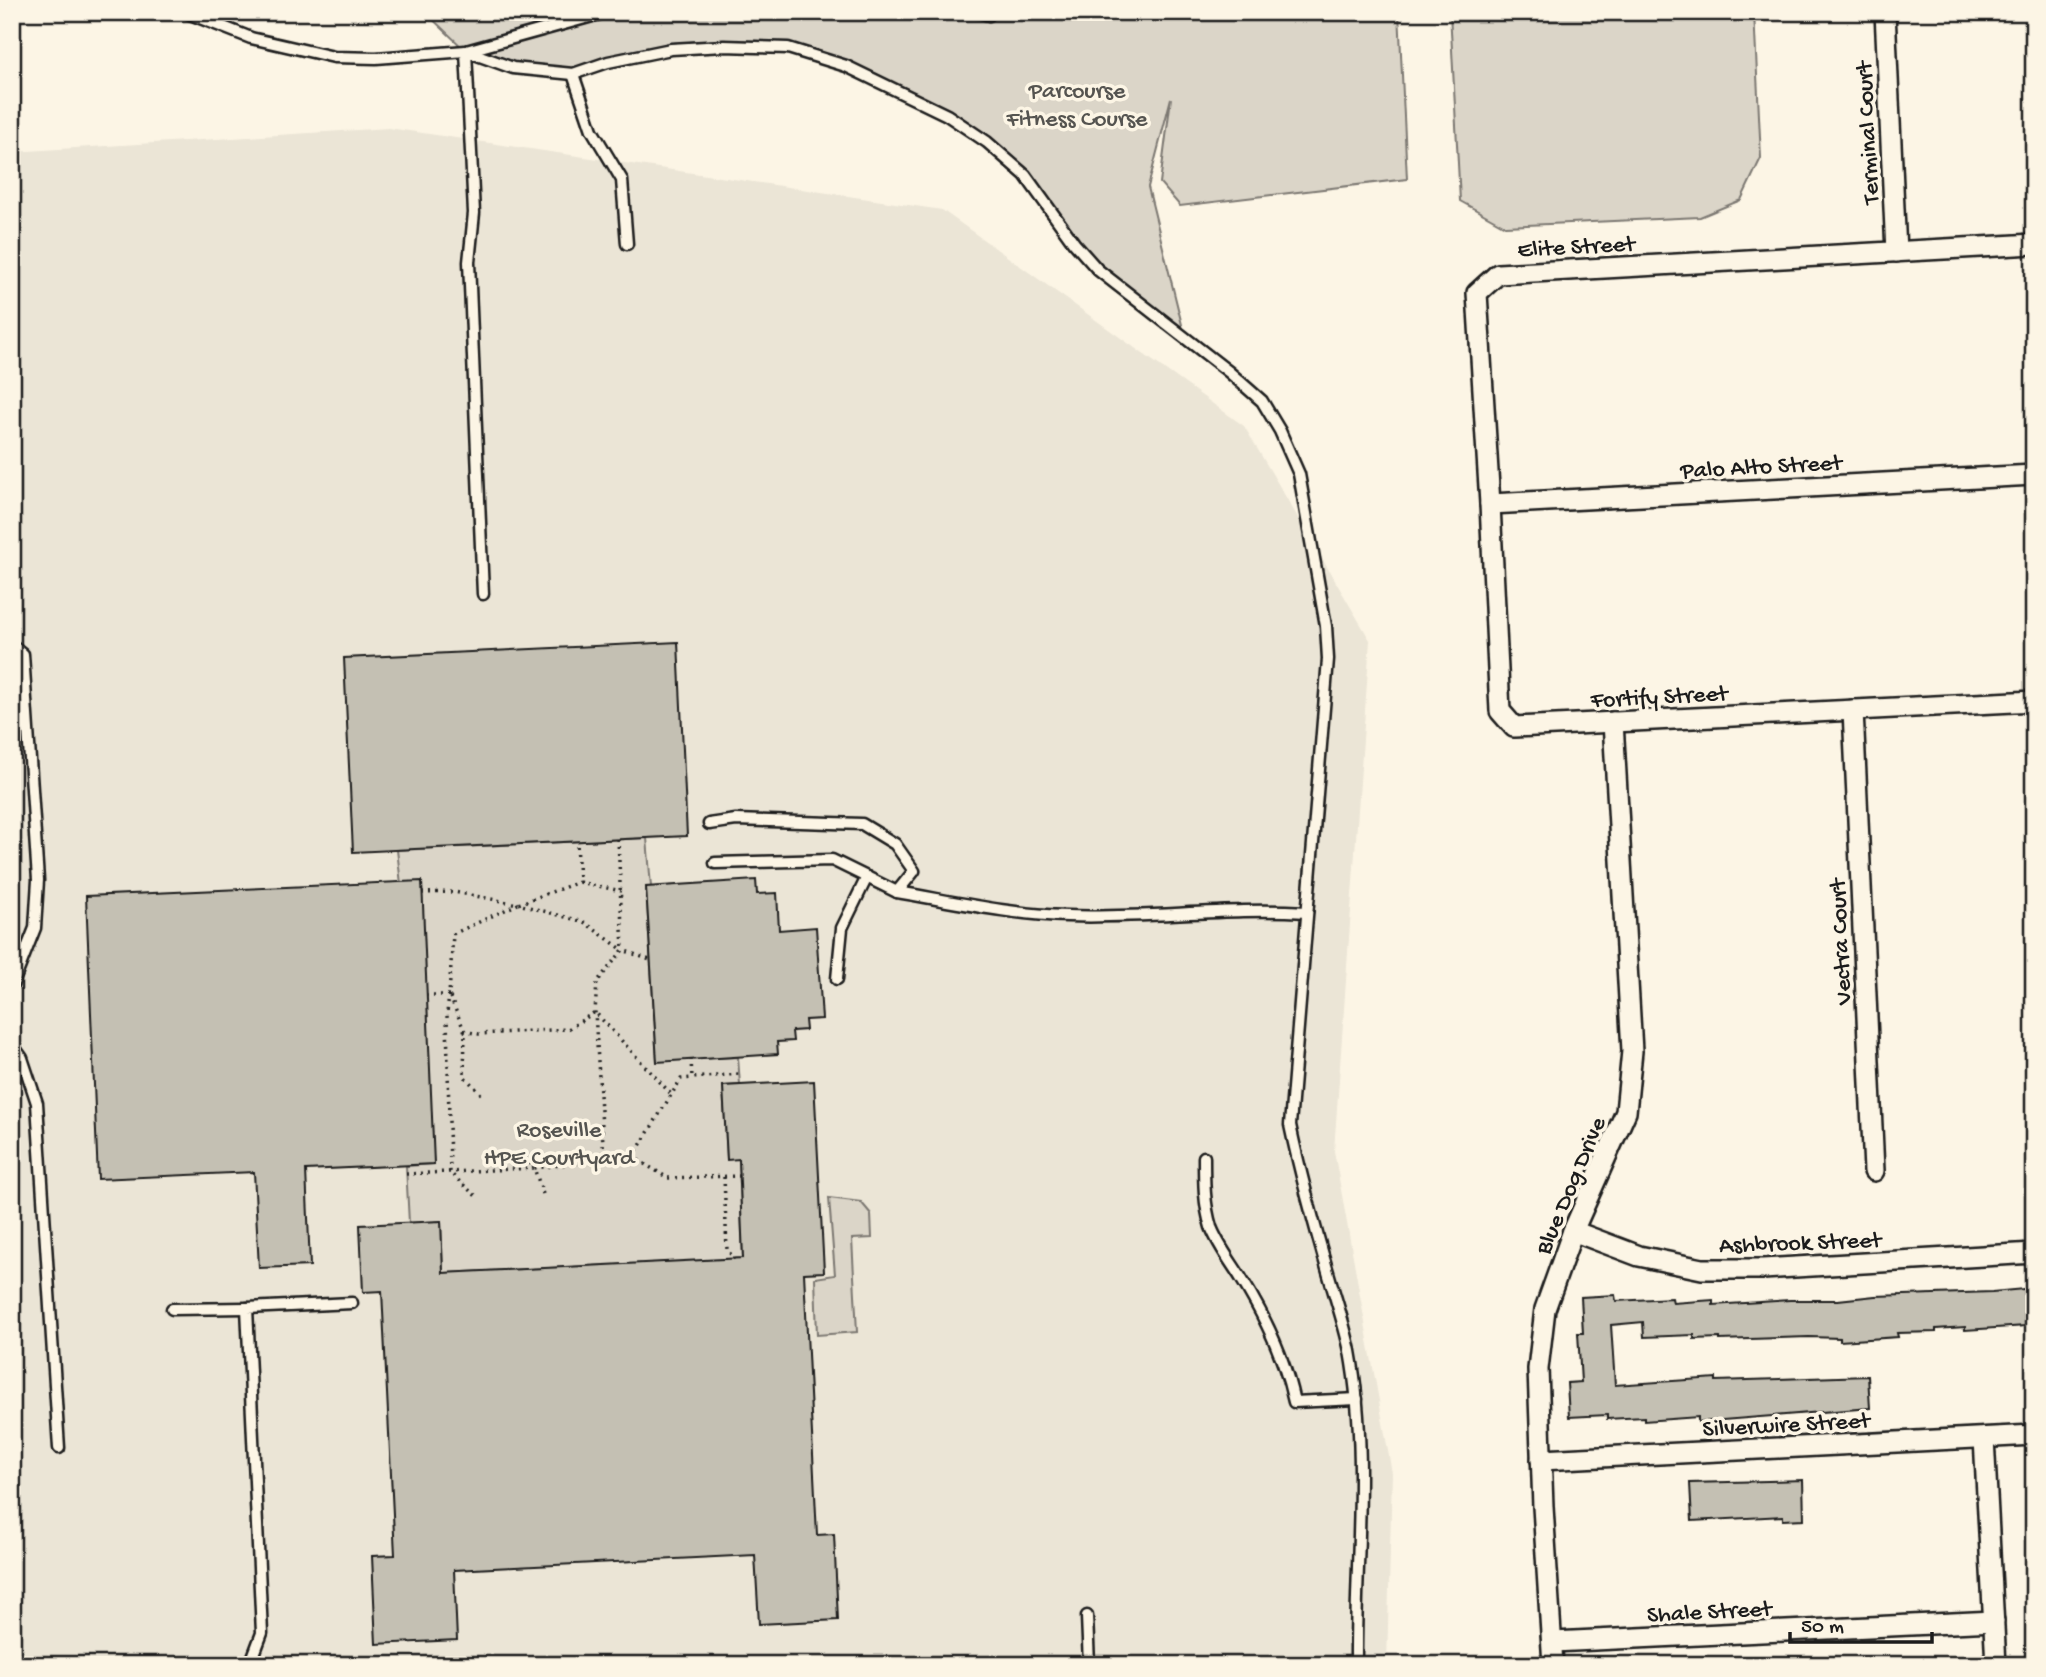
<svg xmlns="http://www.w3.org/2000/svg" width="2046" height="1677" font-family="'Gochi Hand',sans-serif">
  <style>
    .built { fill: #ebe5d6 }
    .green { fill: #dbd5c8; stroke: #7c7872; stroke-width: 2 }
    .building { fill: #c4c0b3; stroke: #1c1c1c; stroke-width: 2 }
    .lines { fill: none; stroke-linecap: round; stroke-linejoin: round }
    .service-casing { stroke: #1c1c1c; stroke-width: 15 }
    .minor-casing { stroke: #1c1c1c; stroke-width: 24 }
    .path { stroke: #1c1c1c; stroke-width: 3.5; stroke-dasharray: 2 5; stroke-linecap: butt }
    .service { stroke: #fcf5e5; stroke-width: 10 }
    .minor { stroke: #fcf5e5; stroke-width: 19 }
    .labels { text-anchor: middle; stroke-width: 7; stroke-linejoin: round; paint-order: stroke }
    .park-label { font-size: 24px; fill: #555450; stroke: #fcf5e5 }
    .street-label { font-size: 24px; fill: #1c1c1c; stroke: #fcf5e5 }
  </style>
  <rect width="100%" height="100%" fill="#fcf5e5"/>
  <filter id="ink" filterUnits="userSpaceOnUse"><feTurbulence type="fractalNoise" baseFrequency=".0143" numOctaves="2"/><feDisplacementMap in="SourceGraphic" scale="14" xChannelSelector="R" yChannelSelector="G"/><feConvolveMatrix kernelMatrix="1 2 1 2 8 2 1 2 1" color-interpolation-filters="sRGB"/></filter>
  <g filter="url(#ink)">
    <path class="built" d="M 389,128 L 942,210 L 1244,426 L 1370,640 L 1334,1151 L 1392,1473 L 1387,1665 L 12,1665 L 12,152 Z"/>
    <g class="green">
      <path d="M 425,12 L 1399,12 L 1407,179 L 1180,206 L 1160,183 L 1171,98 L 1148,187 L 1185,337 L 1098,270 L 1025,175 L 987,142 L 892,88 L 788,48 L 671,49 L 573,74 L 513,68 L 466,51 Z"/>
      <path d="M 1450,12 L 1754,12 L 1761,158 L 1741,200 L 1700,217 L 1505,226 L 1460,201 Z"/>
      <path d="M 647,838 L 651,887 L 646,888 L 657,1061 L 738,1057 L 740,1085 L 723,1086 L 727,1159 L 739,1159 L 743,1259 L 443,1273 L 441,1221 L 409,1223 L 406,1166 L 434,1164 L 397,850 Z"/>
      <path d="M 829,1198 L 861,1202 L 871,1214 L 872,1238 L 852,1239 L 857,1332 L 817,1335 L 815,1278 L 835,1275 Z"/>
    </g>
    <g class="building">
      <path d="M 678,642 L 687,836 L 353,852 L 344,658 Z"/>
      <path d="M 756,880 L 757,894 L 777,893 L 779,930 L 816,927 L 822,1019 L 805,1020 L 806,1030 L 792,1031 L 793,1041 L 777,1042 L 778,1054 L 657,1062 L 646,887 Z"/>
      <path d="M 422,881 L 434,1164 L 306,1170 L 310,1266 L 259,1268 L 254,1172 L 98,1179 L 86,896 Z"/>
      <path d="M 814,1081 L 824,1272 L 804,1273 L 817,1535 L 834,1534 L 838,1620 L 759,1624 L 755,1555 L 454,1570 L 457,1640 L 376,1644 L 372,1556 L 395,1555 L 382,1291 L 363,1292 L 360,1225 L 441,1221 L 443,1273 L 743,1258 L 739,1159 L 727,1160 L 723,1086 Z"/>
      <path d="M 2034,1288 L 2034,1322 L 2026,1322 L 2026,1326 L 1965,1330 L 1965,1327 L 1936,1329 L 1936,1332 L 1897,1333 L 1898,1337 L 1840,1341 L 1840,1338 L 1809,1337 L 1720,1340 L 1720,1338 L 1694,1339 L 1694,1335 L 1644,1337 L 1643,1322 L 1611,1325 L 1615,1385 L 1716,1378 L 1716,1381 L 1868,1376 L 1870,1408 L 1698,1422 L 1698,1417 L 1644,1421 L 1644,1417 L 1607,1419 L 1607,1415 L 1569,1417 L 1567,1383 L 1581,1382 L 1578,1333 L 1583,1333 L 1581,1297 L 1615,1295 L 1616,1301 L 1672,1298 L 1673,1303 L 1713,1300 L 1713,1305 L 1790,1300 L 1838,1300 L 1875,1296 L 1992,1292 Z"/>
      <path d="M 1803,1480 L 1804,1519 L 1783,1520 L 1783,1516 L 1692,1521 L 1690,1483 Z"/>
    </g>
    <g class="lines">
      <defs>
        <g id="service">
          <path d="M 185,12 L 251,38 L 334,57 L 376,58 L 466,51 L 513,68 L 573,74 L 608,62 L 671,49 L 724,46 L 788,48 L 846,66 L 947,115 L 987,142 L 1025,175 L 1074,243 L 1098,270 L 1229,372 L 1262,401 L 1280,431 L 1299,474 L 1326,626 L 1328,659 L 1290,1125 C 1301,1177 1315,1228 1330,1279 C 1337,1303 1345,1327 1350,1351 C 1369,1455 1355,1560 1356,1665"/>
          <path d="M 978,12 L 989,15 L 990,12"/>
          <path d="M 573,74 L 592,130 L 622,180 L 627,244"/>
          <path d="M 483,594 L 469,262 L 474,213 L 466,51 L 607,12"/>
          <path d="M 12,645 L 23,654 L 38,880 L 35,928 L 12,986"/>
          <path d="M 709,824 L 736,820 L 862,824 L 895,844 L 914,871 L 897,892 C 951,901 1012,915 1067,916 C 1147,919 1227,907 1307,912"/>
          <path d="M 715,863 L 832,860 L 897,892"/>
          <path d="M 837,979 L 842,928 L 867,877"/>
          <path d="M 12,1044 L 22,1058 L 37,1103 L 59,1448"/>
          <path d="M 1204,1157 C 1204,1181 1204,1204 1211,1227 C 1218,1245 1231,1262 1241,1278 C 1264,1315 1285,1359 1294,1402 L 1357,1399"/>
          <path d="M 172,1309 L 247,1308"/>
          <path d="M 1087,1616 L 1089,1665"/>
          <path d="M 250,1665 L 262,1633 L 247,1308 L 352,1303"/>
        </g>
        <g id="minor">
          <path d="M 1885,12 L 1896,252"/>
          <path d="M 2034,244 L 1498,274 L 1477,293 L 1490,504 L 1500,711 L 1514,727 L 2034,701"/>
          <path d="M 1490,504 L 2034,475"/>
          <path d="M 1853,710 L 1874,1171"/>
          <path d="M 1573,1231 L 1639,1256 L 1702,1269 L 1763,1269 L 2034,1253"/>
          <path d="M 1984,1438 L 1996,1665"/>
          <path d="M 1541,1460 L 2034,1435"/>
          <path d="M 1553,1642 L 1994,1621"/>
          <path d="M 1553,1665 L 1543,1507 L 1538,1369 L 1545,1309 L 1573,1231 L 1626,1112 L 1632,1051 L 1613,722"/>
        </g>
      </defs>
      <use href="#service" class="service-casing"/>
      <use href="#minor" class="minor-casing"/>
      <g class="path">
        <path d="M 2023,12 L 2034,24"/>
        <path d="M 618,839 L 623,950"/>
        <path d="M 579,882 L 621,891"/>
        <path d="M 422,893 L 454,892 L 518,904 L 579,882 L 577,842"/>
        <path d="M 426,995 L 449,995 L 453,934 L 518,904 L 584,922 L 623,950"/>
        <path d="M 449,995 L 447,1013 L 450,1173 L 476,1196"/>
        <path d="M 450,997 L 465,1032 L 464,1076 L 482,1095"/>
        <path d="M 464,1031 L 479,1034 L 568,1029 L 595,1012 L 671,1094"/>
        <path d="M 691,1059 L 692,1078"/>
        <path d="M 633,1157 L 681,1079 L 739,1074"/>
        <path d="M 604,1160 L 595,1012 L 597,982 L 623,950 L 650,960"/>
        <path d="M 406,1174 L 534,1168 L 519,1150"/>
        <path d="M 724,1177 L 727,1250 L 735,1259"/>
        <path d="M 543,1194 L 534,1168 L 633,1157 L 668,1178 L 739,1176"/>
      </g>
      <use href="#service" class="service"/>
      <use href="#minor" class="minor"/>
    </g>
  </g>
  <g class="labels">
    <g class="park-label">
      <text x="1077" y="97">Parcourse<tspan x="1077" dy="28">Fitness Course</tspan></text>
      <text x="559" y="1136">Roseville<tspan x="559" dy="28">HPE Courtyard</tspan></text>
    </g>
    <g class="street-label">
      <text transform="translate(1866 133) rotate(-93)" y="8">Terminal Court</text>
      <text transform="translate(1576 245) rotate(-3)" y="8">Elite Street</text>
      <text transform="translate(1761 465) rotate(-3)" y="8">Palo Alto Street</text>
      <text transform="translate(1659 695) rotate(-3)" y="8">Fortify Street</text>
      <text transform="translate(1839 942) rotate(-93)" y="8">Vectra Court</text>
      <text transform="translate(1569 1185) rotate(-67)" y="8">Blue Dog Drive</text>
      <text transform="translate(1800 1241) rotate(-2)" y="8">Ashbrook Street</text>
      <text transform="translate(1786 1423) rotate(-3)" y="8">Silverwire Street</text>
      <text transform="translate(1709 1610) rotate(-3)" y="8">Shale Street</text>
    </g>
  </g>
  <rect width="2046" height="1677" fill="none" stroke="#fcf5e5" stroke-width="42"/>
  <rect x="21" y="21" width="2004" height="1635" fill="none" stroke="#1c1c1c" stroke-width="2.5" filter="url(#ink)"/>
  <path d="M1790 1632v10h142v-10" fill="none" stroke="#1c1c1c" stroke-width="3.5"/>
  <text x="1801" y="1632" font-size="21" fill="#1c1c1c" stroke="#fcf5e5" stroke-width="5" paint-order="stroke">50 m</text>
</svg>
